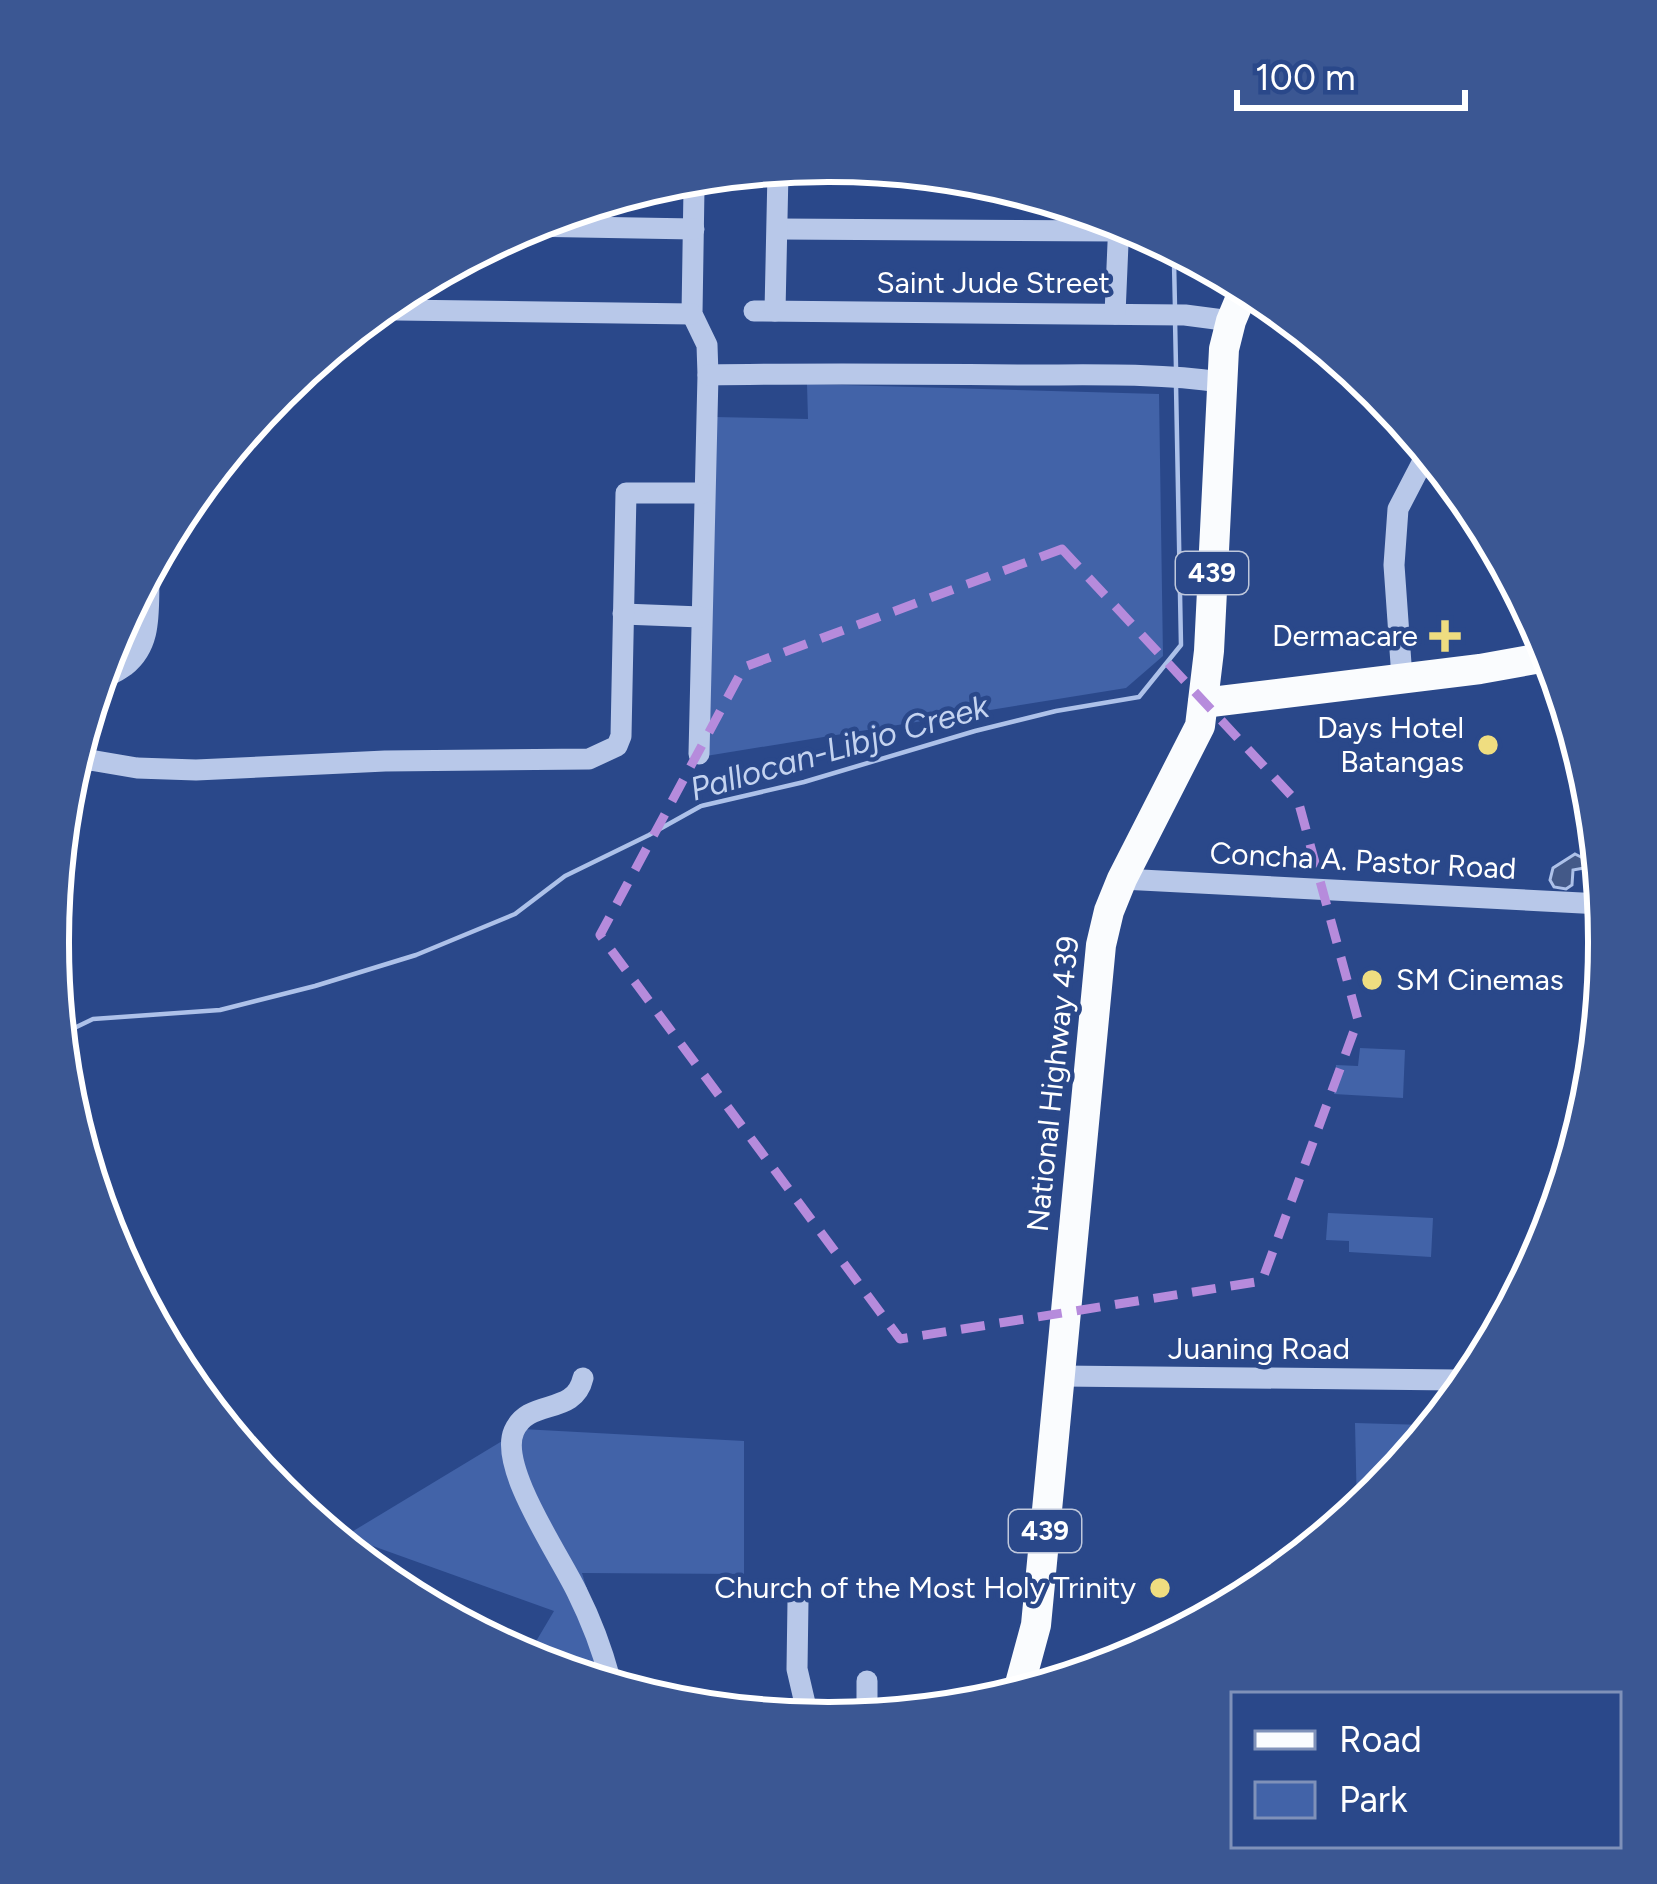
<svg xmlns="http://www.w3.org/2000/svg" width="1657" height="1884" font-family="Figtree,sans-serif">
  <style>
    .green { fill: #4263a8 }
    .water { fill: #435988; stroke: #adc1e9; stroke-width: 3 }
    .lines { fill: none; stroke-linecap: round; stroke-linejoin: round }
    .stream { stroke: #adc1e9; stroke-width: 4.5 }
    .minor { stroke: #b8c8e9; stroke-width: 21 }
    .major { stroke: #fafcfe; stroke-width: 30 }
    .marked { fill: none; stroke: #b68bdc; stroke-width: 9; stroke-dasharray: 24 15; stroke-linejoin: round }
    .poi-dot { fill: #efdd80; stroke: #2a488a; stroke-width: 4.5 }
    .labels { text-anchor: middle; stroke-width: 9; stroke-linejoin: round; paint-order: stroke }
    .shield { fill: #2a488a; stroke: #bfc8dc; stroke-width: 3 }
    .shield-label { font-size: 27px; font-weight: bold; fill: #fff }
    .street-label { font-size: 30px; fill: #fff; stroke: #2a488a }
    .poi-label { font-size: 30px; fill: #fff; stroke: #2a488a; text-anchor: end }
    .water-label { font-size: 33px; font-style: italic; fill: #c4d3f0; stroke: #2a488a }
    .rim { fill: none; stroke: #fff; stroke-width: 6 }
  </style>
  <rect width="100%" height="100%" fill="#2a488a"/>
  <g class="green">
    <path d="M 807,384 L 1159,394 L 1163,656 L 1126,688 L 706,756 L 714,417 L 808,419 Z"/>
    <path d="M 1360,1048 L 1405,1050 L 1403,1098 L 1334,1094 L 1336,1065 L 1358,1066 Z"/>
    <path d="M 1328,1213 L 1433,1218 L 1431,1257 L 1349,1252 L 1349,1241 L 1326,1240 Z"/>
    <path d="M 1355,1423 L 1426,1425 L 1380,1494 L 1357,1510 Z"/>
    <path d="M 522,1429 L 744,1441 L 744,1574 L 582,1573 L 614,1680 L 525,1660 L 554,1611 L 345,1536 Z"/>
  </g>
  <path class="water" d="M 1575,854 L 1585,859 L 1584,868 L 1573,870 L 1572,885 L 1566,889 L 1554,887 L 1550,880 L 1553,868 Z"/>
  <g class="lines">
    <g class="stream">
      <path d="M 1175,308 L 1174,262 L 1178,255"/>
      <path d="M 1175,319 L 1176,368"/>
      <path d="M 66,1032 L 93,1019 L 220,1010 L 315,986 L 416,955 L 515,914 L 565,876 L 649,835 L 701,806 L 804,782 L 975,731 L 1056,711 L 1139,697 L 1181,645 L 1176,385"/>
    </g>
    <g class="minor">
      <path d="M 694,188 L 692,314 L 707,345 L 708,375 L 699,754"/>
      <path d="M 523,226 L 694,229"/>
      <path d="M 779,229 L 1119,231"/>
      <path d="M 397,310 L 692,314"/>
      <path d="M 754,311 L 1185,315 L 1231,321"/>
      <path d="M 775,311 L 778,172"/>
      <path d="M 1115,314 L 1119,220"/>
      <path d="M 708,375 C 815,373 922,374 1029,375 C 1093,375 1158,373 1221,382"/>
      <path d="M 623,614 L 701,617"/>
      <path d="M 97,677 C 110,676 115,673 125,666 C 152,645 148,612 149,581"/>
      <path d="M 1402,678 L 1394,565 L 1398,509 L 1425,457"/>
      <path d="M 71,763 L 90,760 L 137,768 L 196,770 L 385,761 L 589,759 L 617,746 L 621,736 L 626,493 L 703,493"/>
      <path d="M 1122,879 L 1601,904"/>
      <path d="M 1061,1376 L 1456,1380"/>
      <path d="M 583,1378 C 574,1417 529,1397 514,1431 C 498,1467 560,1556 577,1592 C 591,1620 602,1649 610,1679"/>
      <path d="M 798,1601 L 797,1669 L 807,1712"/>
      <path d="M 867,1712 L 867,1681"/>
      <path d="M 779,1713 L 867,1712 L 866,1715"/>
    </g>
    <g class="major">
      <path d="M 1203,703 L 1480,669 L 1552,656"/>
      <path d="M 1020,1684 L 1036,1625 L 1101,945 L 1109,911 L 1122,879 L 1200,726 L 1209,651 L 1224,349 L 1231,321 L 1241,297"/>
    </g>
  </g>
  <path class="marked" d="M 1062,549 L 1299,804 L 1358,1020 L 1262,1281 L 900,1339 L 600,935 L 744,667 Z"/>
  <g class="poi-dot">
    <path d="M1439 618h12v12h12v12h-12v12h-12v-12h-12v-12h12z"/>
    <circle cx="1488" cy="745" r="12"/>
    <circle cx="1372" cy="980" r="12"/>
    <circle cx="1160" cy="1588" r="12"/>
  </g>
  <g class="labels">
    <g class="shield">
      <rect x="1176" y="552" width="72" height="42" rx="9"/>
      <rect x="1009" y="1510" width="72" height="42" rx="9"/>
    </g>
    <g class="shield-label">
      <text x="1212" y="582">439</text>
      <text x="1045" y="1540">439</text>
    </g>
    <g class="street-label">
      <text x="993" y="293">Saint Jude Street</text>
      <text transform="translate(1363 861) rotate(3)" y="10">Concha A. Pastor Road</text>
      <text transform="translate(1053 1084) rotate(-84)" y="10">National Highway 439</text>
      <text x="1259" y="1359">Juaning Road</text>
    </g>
    <g class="poi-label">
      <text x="1418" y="646">Dermacare</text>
      <text x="1464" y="738">Days Hotel<tspan x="1464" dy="34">Batangas</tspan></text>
      <text x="1396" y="990" text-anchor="start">SM Cinemas</text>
      <text x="1136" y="1598">Church of the Most Holy Trinity</text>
    </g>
    <g class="water-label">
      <text transform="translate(839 747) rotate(-16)" y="12">Pallocan-Libjo Creek</text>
    </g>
  </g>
  <path d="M0 0H1657V1884H0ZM828 182H829A759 759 0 0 1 1588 941V943A759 759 0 0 1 829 1702H828A759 759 0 0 1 69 943V941A759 759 0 0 1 828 182Z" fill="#3b5793" fill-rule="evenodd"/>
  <path class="rim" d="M828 182H829A759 759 0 0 1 1588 941V943A759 759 0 0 1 829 1702H828A759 759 0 0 1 69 943V941A759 759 0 0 1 828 182Z"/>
  <rect x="1231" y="1692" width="390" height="156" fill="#2a488a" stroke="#7f91b9" stroke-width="3"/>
  <rect x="1255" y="1731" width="60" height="18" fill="#fafcfe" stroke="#7f91b9" stroke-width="3"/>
  <text x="1339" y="1752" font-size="36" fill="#ffffff">Road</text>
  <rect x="1255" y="1782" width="60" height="36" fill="#4263a8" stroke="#7f91b9" stroke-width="3"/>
  <text x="1339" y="1812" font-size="36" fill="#ffffff">Park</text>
  <path d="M1237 90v18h228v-18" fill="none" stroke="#ffffff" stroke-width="6"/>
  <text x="1255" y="90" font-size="36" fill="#ffffff" stroke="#2a488a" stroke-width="9" paint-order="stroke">100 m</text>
</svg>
